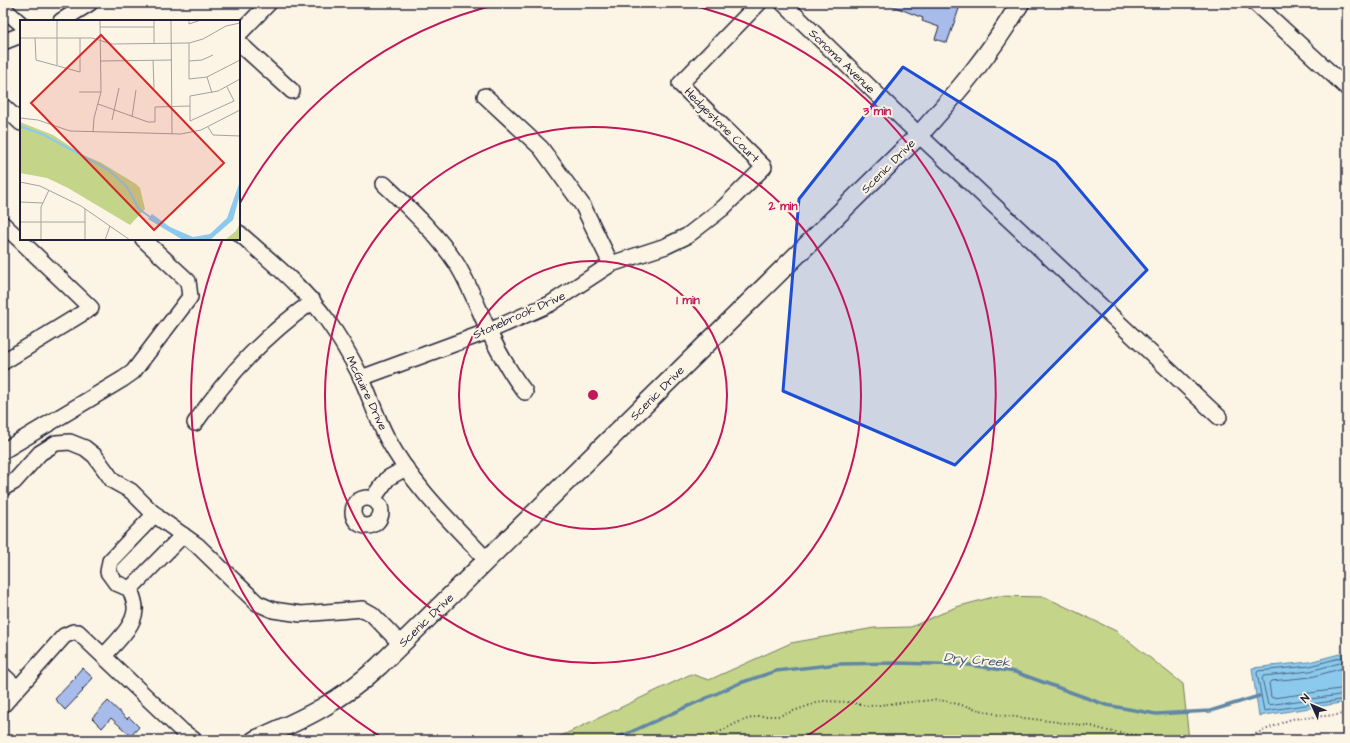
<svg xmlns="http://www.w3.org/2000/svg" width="1350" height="743" font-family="'Architects Daughter',sans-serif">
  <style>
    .green { fill: #c4d589; stroke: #737c62 }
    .water { fill: #8ccaed; stroke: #6287a6 }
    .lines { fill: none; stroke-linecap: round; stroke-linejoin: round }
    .shore { stroke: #4c6582; stroke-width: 1 }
    .stream { stroke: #6287a6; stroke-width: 3.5 }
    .building { fill: #a8bceb; stroke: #22223b }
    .minor-casing { stroke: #22223b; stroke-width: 18 }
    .major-casing { stroke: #22223b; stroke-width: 21 }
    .path { stroke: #22223b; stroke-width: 2; stroke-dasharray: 1 3; stroke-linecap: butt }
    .minor { stroke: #fcf5e5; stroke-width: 15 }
    .major { stroke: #fcf5e5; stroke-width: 18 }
    .marked { fill: #1d4ed8; fill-opacity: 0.2; stroke: #1d4ed8; stroke-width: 3; stroke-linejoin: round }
    .ring { fill: none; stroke: #c2185b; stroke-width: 2 }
    .labels { text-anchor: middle; stroke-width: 4; stroke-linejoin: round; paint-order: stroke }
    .street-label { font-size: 12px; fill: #22223b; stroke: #fcf5e5 }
    .water-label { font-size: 13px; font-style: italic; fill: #425470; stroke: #fcf5e5 }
    .inset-river { fill: none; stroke: #8ccaed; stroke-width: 2 }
    .inset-road { fill: none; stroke: #a5a1a1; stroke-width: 1 }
    .view { fill: #d62828; fill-opacity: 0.15; stroke: #d62828; stroke-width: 2 }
    .inset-edge { fill: none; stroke: #22223b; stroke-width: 2 }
    .centre { fill: #c2185b; stroke: #fcf5e5; stroke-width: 2 }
    .ring-label { font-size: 12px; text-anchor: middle; font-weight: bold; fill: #c2185b; stroke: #fcf5e5; stroke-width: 4; stroke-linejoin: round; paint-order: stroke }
  </style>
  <rect width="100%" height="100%" fill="#fcf5e5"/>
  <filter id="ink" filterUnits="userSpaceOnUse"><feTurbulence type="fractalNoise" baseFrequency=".025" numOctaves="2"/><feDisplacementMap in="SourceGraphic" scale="8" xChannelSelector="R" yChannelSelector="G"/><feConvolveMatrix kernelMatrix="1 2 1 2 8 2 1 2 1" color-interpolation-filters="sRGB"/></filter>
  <g filter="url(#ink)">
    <path class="green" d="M 997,596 L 1045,597 L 1116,631 L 1183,684 L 1189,740 L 544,740 L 561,736 L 691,674 L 709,680 L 791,643 L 874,628 L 911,627 L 956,607 Z"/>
    <path class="water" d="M 1347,652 L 1347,702 L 1259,716 L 1252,668 L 1309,662 Z"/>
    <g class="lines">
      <g class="shore">
        <path d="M 1347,656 L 1310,666 L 1258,671 L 1257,673 L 1264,711 L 1347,699"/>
        <path d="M 1347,661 L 1310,671 L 1264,676 L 1262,678 L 1268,705 L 1347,694"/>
        <path d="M 1347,667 L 1311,677 L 1271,681 L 1269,683 L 1271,697 L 1273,698 L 1347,688"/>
      </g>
      <path class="stream" d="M 609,740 L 624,735 L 740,683 L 776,671 L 839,664 L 896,663 L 970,665 L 1015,672 L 1106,705 L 1156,714 L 1210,711 L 1259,696"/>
    </g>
    <g class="building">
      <path d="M 885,3 L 961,3 L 947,43 L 935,39 L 939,27 L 922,21 L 923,18 Z"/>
      <path d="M 82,668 L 93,678 L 82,690 L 83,691 L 65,710 L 55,699 L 76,677 L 75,676 Z"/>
      <path d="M 108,701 L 127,719 L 129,717 L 139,727 L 131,736 L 111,718 L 102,728 L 92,718 Z"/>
    </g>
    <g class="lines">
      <defs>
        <g id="minor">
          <path d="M 783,3 L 919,135 L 1219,417"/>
          <path d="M 1255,3 L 1347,88"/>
          <path d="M 3,8 L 21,24"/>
          <path d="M 61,21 L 90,3"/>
          <path d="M 239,34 L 269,3"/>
          <path d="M 3,42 L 21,35"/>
          <path d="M 239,43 L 292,91"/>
          <path d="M 485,96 L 541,148 L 583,206 L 611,264"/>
          <path d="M 3,106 L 21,123"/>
          <path d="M 384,184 C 410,209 436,233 456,263 C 470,285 478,308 489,332 C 499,353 510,373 525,392"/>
          <path d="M 3,224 L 91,308 L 3,362"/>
          <path d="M 239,233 C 269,260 303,287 327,320 C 340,338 351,357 361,377 C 370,397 377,419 387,438 C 412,485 451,522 487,560"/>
          <path d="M 361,378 L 489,331 L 550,304 L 611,264 L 666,246 L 687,236 L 723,208 L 764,167 L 680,84 L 759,3"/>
          <path d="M 195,423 C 229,374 264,336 313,301"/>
          <path d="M 3,451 L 123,379 L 133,372 L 190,297 L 188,281 L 143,239"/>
          <path d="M 3,488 L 14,482 L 40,453 L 56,443 L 70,442 L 85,448 L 95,456 L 113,481 L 131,491 L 156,516 L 197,545 L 257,603 L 273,610 L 301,614 L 363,609 L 372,614 L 401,644"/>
          <circle cx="367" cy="512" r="14"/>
          <path d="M 373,499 L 388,478 L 406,468"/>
          <path d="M 130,589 L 183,535"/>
          <path d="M 104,656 C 114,644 134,627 135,610 C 136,604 132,595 130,589 L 116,583 L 108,572 L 110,561 L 155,514"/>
          <path d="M 3,675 L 17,688"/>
          <path d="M 3,705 L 64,636 L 73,632 L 78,632 L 182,731 L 194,740"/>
        </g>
        <path id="major" d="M 255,740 C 304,719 340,702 379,666 L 919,135 C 957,93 992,52 1020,3"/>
      </defs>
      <use href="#minor" class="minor-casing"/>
      <use href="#major" class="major-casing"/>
      <g class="path">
        <path d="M 703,740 L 741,721 L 759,716 L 779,716 L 822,701 L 848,702 L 868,706 L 932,700 L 946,701 L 999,715 L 1091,726 L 1108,731 L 1167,740"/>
        <path d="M 1241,740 L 1291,719 L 1347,714"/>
      </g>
      <use href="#minor" class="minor"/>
      <use href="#major" class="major"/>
    </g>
  </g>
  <path class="marked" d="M 903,67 L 1056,162 L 1147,270 L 955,465 L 783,391 L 799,199 Z"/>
  <g class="ring">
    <circle cx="593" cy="395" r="134"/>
    <circle cx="593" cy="395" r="268"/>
    <path d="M386 740A402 402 0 0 1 222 241M240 203A402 402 0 0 1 503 3M683 3A402 402 0 0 1 800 740"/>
  </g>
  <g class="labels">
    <g class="street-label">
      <text transform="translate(842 61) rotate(44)" y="4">Sonoma Avenue</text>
      <text transform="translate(722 125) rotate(45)" y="4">Hedgestone Court</text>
      <text transform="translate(888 166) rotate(-45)" y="4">Scenic Drive</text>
      <text transform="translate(519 315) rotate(-24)" y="4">Stonebrook Drive</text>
      <text transform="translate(367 393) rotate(65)" y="4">McGuire Drive</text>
      <text transform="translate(657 393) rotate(-45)" y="4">Scenic Drive</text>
      <text transform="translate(426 620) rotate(-44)" y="4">Scenic Drive</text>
    </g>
    <g class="water-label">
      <text transform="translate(977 659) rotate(5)" y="5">Dry Creek</text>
    </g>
  </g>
  <g transform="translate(20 20)">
    <rect width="220" height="220" fill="#fcf5e5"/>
    <path d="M 0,102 L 33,115 L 63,135 L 80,142 L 116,164 L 120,168 L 125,189 L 110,205 L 48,168 L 27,158 L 0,153 ZM 220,203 L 220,220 L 205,220 L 216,211 Z" fill="#c4d589"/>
    <path d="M 220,161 L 220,174 L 213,200 L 190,220 L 163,220 L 128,199 L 132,194 L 150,207 L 173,217 L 190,214 L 207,198 Z" fill="#8ccaed"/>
    <path class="inset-river" d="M 0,106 L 24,115 L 89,150 L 107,167 L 119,189 L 130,197"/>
    <path class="inset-road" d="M 134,0 L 134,24M 151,0 L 152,114M 169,0 L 169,4 L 181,0M 80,7 L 134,7M 0,18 L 72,18 L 92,24 L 169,23 L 183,19 L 206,6 L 220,3M 15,18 L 16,40 L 60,52 L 60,18M 169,23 L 169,59 L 187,57 L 220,40M 133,40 L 134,69M 81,41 L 152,40M 169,41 L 182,40 L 193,35M 37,45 L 37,0M 187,57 L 192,73M 207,67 L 214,81 L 170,101 L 170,76 L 198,71 L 220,59M 59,72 L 81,72M 78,84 L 128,102 L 135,102 L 135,87 L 170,86M 112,97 L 116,70M 0,98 L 18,100 L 50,111 L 161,114 L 181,110 L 220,90M 92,100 L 99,68M 188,107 L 193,115 L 220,116M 73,112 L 74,98 L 81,72 L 80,0M 0,162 L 20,166 L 61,186 L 110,220M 0,182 L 23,183M 0,202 L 65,202M 21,220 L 21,187 L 29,170M 65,220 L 65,189M 85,220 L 90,206"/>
    <path class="view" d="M 81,15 L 204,143 L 134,210 L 11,83 Z"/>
    <rect width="220" height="220" class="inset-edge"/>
  </g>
  <circle cx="593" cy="395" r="6" class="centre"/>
  <g class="ring-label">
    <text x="877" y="115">3 min</text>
    <text x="783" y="210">2 min</text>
    <text x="688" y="304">1 min</text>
  </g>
  <rect width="1350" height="743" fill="none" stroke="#fcf5e5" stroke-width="16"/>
  <rect x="8" y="8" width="1334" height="727" fill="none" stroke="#22223b" stroke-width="1.5" filter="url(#ink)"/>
  <g transform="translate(1312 705) rotate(314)" stroke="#fcf5e5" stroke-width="3" paint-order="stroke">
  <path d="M0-3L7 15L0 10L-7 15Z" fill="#22223b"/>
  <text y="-6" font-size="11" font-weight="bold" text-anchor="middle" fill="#22223b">N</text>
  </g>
</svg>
